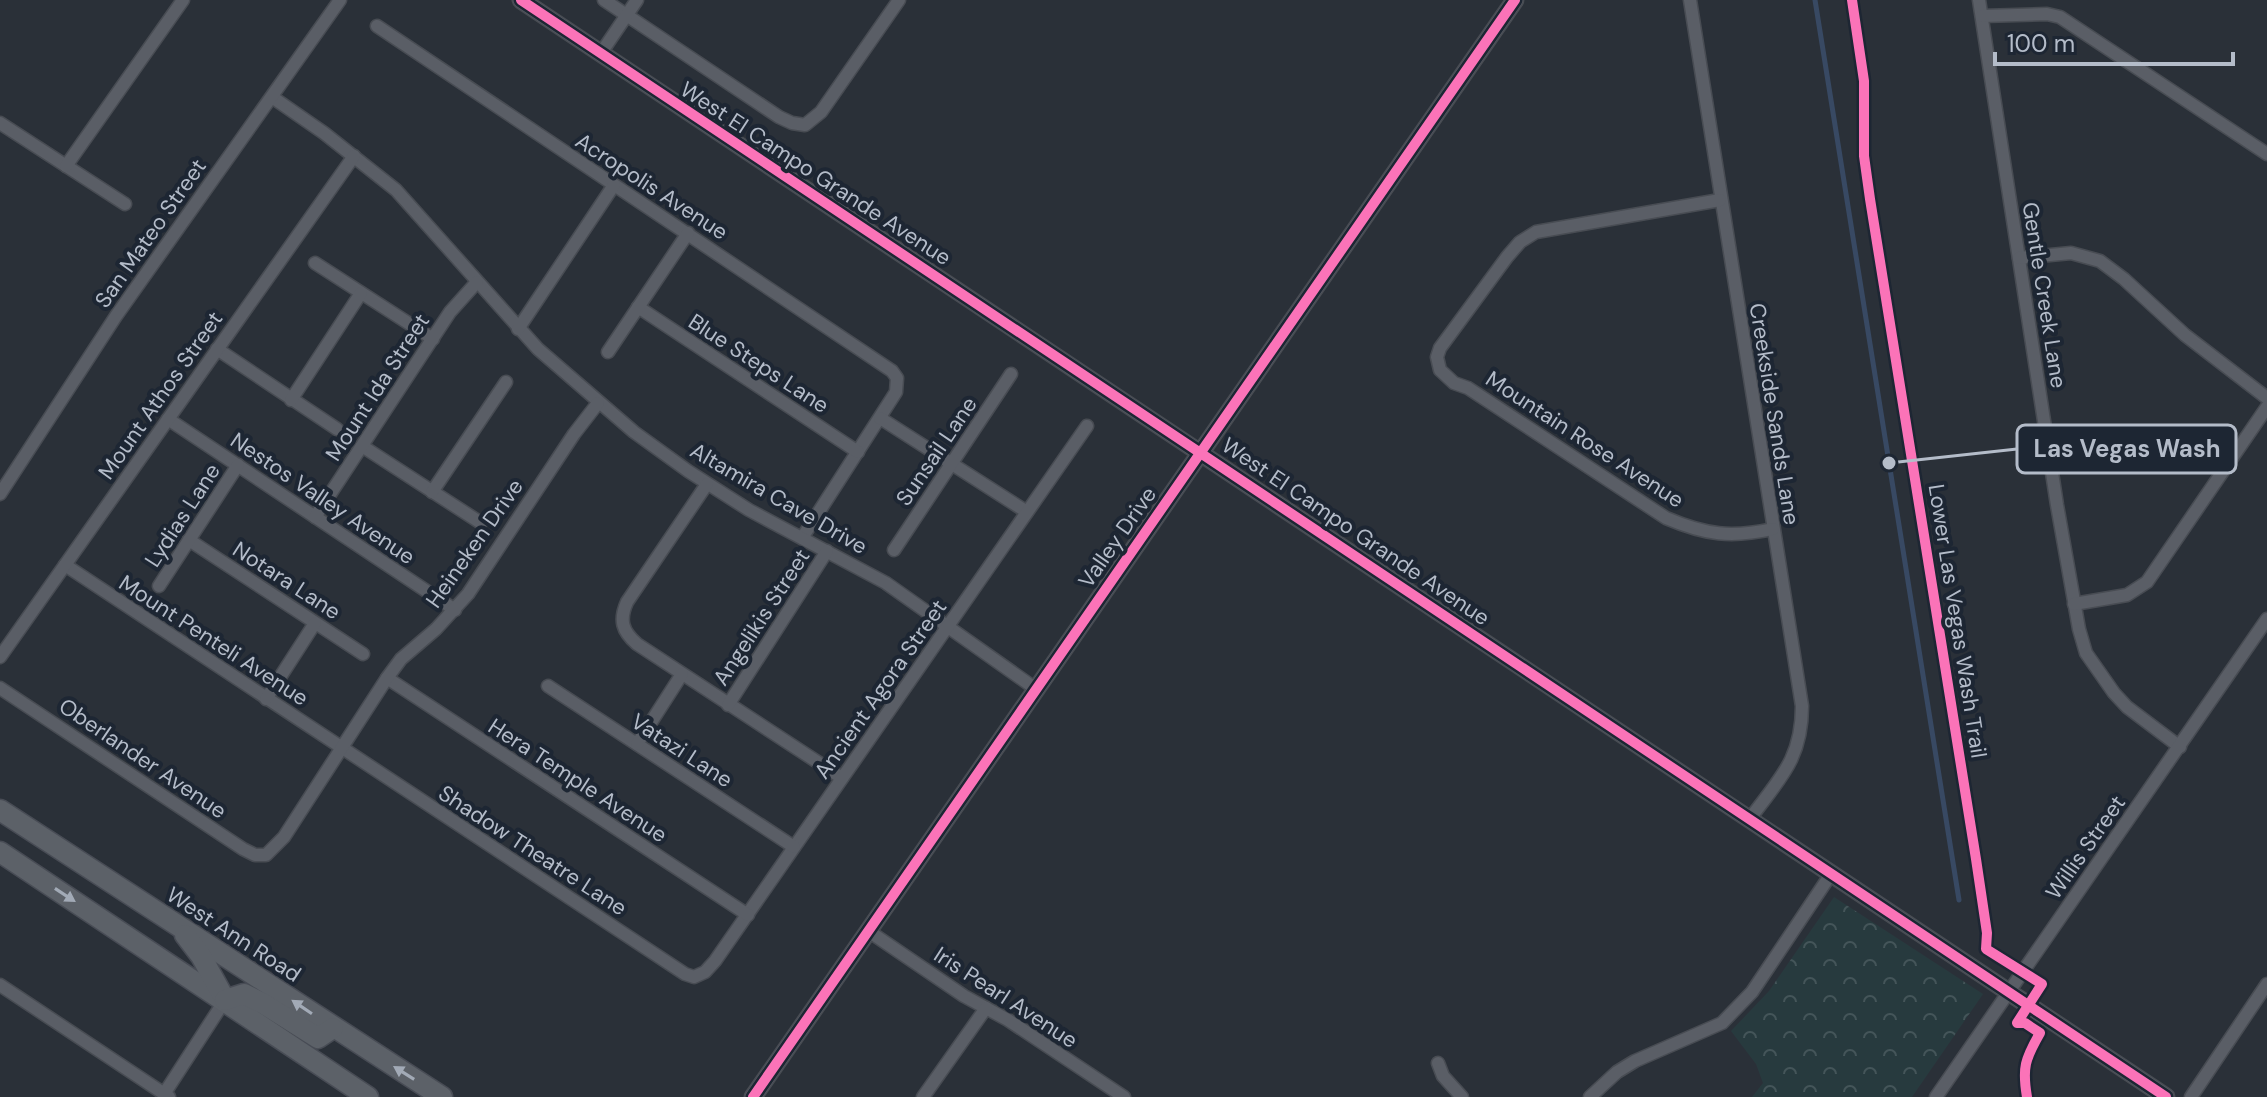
<svg xmlns="http://www.w3.org/2000/svg" width="2267" height="1097" font-family="'DM Sans',sans-serif">
  <style>
    .park { fill: url(#park-crowns) }
    .lines { fill: none; stroke-linecap: round; stroke-linejoin: round }
    .stream { stroke: #384963; stroke-width: 5 }
    .minor-casing { stroke: #484c53; stroke-width: 15 }
    .tertiary-casing { stroke: #484c53; stroke-width: 19 }
    .primary-casing { stroke: #484c55; stroke-width: 23 }
    .minor { stroke: #5a5e66; stroke-width: 12 }
    .tertiary { stroke: #5a5e66; stroke-width: 16 }
    .primary { stroke: #5c6168; stroke-width: 20 }
    .cycleway-casing { stroke: #1d2633; stroke-width: 15 }
    .cycleway { stroke: #fb73b8; stroke-width: 10 }
    .oneway { fill: #a2aab6 }
    .labels { text-anchor: middle; stroke-width: 8; stroke-linejoin: round; paint-order: stroke }
    .street-label { font-size: 22px; fill: #b4bcc9; stroke: #1d2633 }
    .leader { fill: none; stroke: #b4bcc9; stroke-width: 3 }
    .callout-dot { fill: #b4bcc9; stroke: #1d2633; stroke-width: 3 }
    .callout { fill: #1d2633; stroke: #b4bcc9; stroke-width: 3 }
    .callout-label { font-size: 24px; text-anchor: middle; font-weight: bold; fill: #b4bcc9 }
  </style>
  <defs>
    <pattern id="park-crowns" width="20" height="18" patternUnits="userSpaceOnUse" patternTransform="scale(2)"><rect width="20" height="18" fill="#273a3e"/><path d="M2 6a3 3 0 1 1 6 0M12 15a3 3 0 1 1 6 0" fill="none" stroke="#445559"/></pattern>
  </defs>
  <rect width="100%" height="100%" fill="#2a3038"/>
  <path class="park" d="M 1834,897 L 1983,994 L 1912,1097 L 1752,1097 L 1763,1083 L 1756,1064 L 1731,1031 L 1769,991 Z"/>
  <g class="lines">
    <path class="stream" d="M 1815,0 L 1959,900"/>
    <defs>
      <g id="minor">
        <path d="M 604,0 L 779,117 L 792,123 L 805,125 L 821,112 L 899,0"/>
        <path d="M 1690,0 L 1802,706 C 1802,760 1779,779 1749,820"/>
        <path d="M 1979,0 L 2057,505 L 2079,629 L 2086,653 L 2114,693 L 2127,707 L 2180,747"/>
        <path d="M 1982,16 L 2047,14 L 2060,17 L 2267,154"/>
        <path d="M 377,26 L 892,371 L 897,378 L 896,392 L 802,538"/>
        <path d="M 601,53 L 637,0"/>
        <path d="M 272,97 L 324,133 L 396,190 L 538,349 L 634,432 L 688,471 L 749,510 L 886,583 L 1036,689"/>
        <path d="M 0,123 L 125,204"/>
        <path d="M 66,166 L 183,0"/>
        <path d="M 1720,200 L 1536,232 L 1520,242 L 1507,257 L 1440,348 L 1437,357 L 1440,370 L 1454,383 L 1468,388 L 1666,518 C 1706,535 1731,538 1773,529"/>
        <path d="M 2019,258 L 2071,253 L 2100,261 L 2124,279 L 2185,335 L 2267,398"/>
        <path d="M 315,263 L 433,339"/>
        <path d="M 638,307 L 858,452"/>
        <path d="M 518,329 L 614,185"/>
        <path d="M 217,349 L 337,429"/>
        <path d="M 608,352 L 688,233"/>
        <path d="M 291,400 L 361,293"/>
        <path d="M 880,418 L 1027,512"/>
        <path d="M 168,419 L 455,610"/>
        <path d="M 362,446 L 481,523"/>
        <path d="M 707,484 L 627,602 C 619,620 622,631 637,644 L 842,778"/>
        <path d="M 432,492 L 506,382"/>
        <path d="M 0,494 L 116,316 L 340,0"/>
        <path d="M 315,517 L 450,312 L 477,282"/>
        <path d="M 189,540 L 363,654"/>
        <path d="M 894,550 L 1011,374"/>
        <path d="M 65,565 L 685,974 L 694,977 L 705,972 L 715,961 L 1087,426"/>
        <path d="M 159,586 L 238,465"/>
        <path d="M 2074,604 L 2127,595 L 2147,582 L 2267,407"/>
        <path d="M 0,657 L 354,156"/>
        <path d="M 387,678 L 748,915"/>
        <path d="M 548,686 L 794,847"/>
        <path d="M 0,688 L 243,849 L 255,855 L 266,855 L 284,837 L 387,678 L 401,659 L 436,629 L 468,594 L 574,434 L 598,403"/>
        <path d="M 266,699 L 315,623"/>
        <path d="M 728,705 L 827,551"/>
        <path d="M 637,744 L 682,674"/>
        <path d="M 867,930 L 964,996 L 1008,1020 L 1124,1097"/>
        <path d="M 0,985 L 169,1097"/>
        <path d="M 1438,1063 L 1443,1076 L 1462,1097"/>
        <path d="M 164,1094 L 225,1000"/>
        <path d="M 923,1097 L 986,1008"/>
        <path d="M 1590,1097 L 1617,1072 L 1635,1061 L 1722,1023 L 1752,992 L 1831,874"/>
        <path d="M 1936,1097 L 2267,619"/>
        <path d="M 2191,1097 L 2267,984"/>
      </g>
      <g id="tertiary">
        <path d="M 521,0 L 2166,1097"/>
        <path d="M 753,1097 L 1515,0"/>
      </g>
      <g id="primary">
        <path d="M 0,810 L 442,1097"/>
        <path d="M 0,852 L 368,1097"/>
        <path d="M 185,935 L 201,956 L 223,996"/>
        <path d="M 225,1000 L 244,994 L 264,1004 L 318,1038 L 333,1028"/>
      </g>
    </defs>
    <use href="#minor" class="minor-casing"/>
    <use href="#tertiary" class="tertiary-casing"/>
    <use href="#primary" class="primary-casing"/>
    <use href="#minor" class="minor"/>
    <use href="#tertiary" class="tertiary"/>
    <use href="#primary" class="primary"/>
    <defs>
      <g id="cycleway">
        <path d="M 521,0 L 2166,1097"/>
        <path d="M 1852,0 L 1864,81 L 1864,156 L 1870,199 L 1976,859 L 1987,933 L 1986,949 L 2042,984 L 2017,1023 L 2025,1023 L 2040,1033 C 2025,1059 2022,1068 2027,1097"/>
        <path d="M 753,1097 L 1515,0"/>
      </g>
    </defs>
    <use href="#cycleway" class="cycleway-casing"/>
    <use href="#cycleway" class="cycleway"/>
  </g>
  <defs><path id="oneway-solid" d="M-6-.8H1V-3.2L6.5 0L1 3.2V.8H-6Z" transform="scale(2)"/></defs>
  <g class="oneway">
    <use href="#oneway-solid" transform="translate(65 895) rotate(33)"/>
    <use href="#oneway-solid" transform="translate(302 1007) rotate(-146)"/>
    <use href="#oneway-solid" transform="translate(404 1073) rotate(-148)"/>
  </g>
  <g class="labels">
    <g class="street-label">
      <text transform="translate(816 173) rotate(33)" y="8">West El Campo Grande Avenue</text>
      <text transform="translate(652 186) rotate(33)" y="8">Acropolis Avenue</text>
      <text transform="translate(150 233) rotate(-55)" y="8">San Mateo Street</text>
      <text transform="translate(2045 295) rotate(81)" y="8">Gentle Creek Lane</text>
      <text transform="translate(759 363) rotate(33)" y="8">Blue Steps Lane</text>
      <text transform="translate(377 387) rotate(-57)" y="8">Mount Ida Street</text>
      <text transform="translate(160 395) rotate(-55)" y="8">Mount Athos Street</text>
      <text transform="translate(1775 414) rotate(81)" y="8">Creekside Sands Lane</text>
      <text transform="translate(1585 439) rotate(33)" y="8">Mountain Rose Avenue</text>
      <text transform="translate(936 451) rotate(-56)" y="8">Sunsail Lane</text>
      <text transform="translate(323 498) rotate(34)" y="8">Nestos Valley Avenue</text>
      <text transform="translate(779 498) rotate(30)" y="8">Altamira Cave Drive</text>
      <text transform="translate(182 515) rotate(-57)" y="8">Lydias Lane</text>
      <text transform="translate(1356 531) rotate(34)" y="8">West El Campo Grande Avenue</text>
      <text transform="translate(1117 537) rotate(-55)" y="8">Valley Drive</text>
      <text transform="translate(474 543) rotate(-55)" y="8">Heineken Drive</text>
      <text transform="translate(287 580) rotate(33)" y="8">Notara Lane</text>
      <text transform="translate(761 617) rotate(-57)" y="8">Angelikis Street</text>
      <text transform="translate(1958 621) rotate(81)" y="8">Lower Las Vegas Wash Trail</text>
      <text transform="translate(214 640) rotate(33)" y="8">Mount Penteli Avenue</text>
      <text transform="translate(880 689) rotate(-55)" y="8">Ancient Agora Street</text>
      <text transform="translate(682 750) rotate(33)" y="8">Vatazi Lane</text>
      <text transform="translate(143 758) rotate(34)" y="8">Oberlander Avenue</text>
      <text transform="translate(578 780) rotate(33)" y="8">Hera Temple Avenue</text>
      <text transform="translate(2085 847) rotate(-55)" y="8">Willis Street</text>
      <text transform="translate(533 850) rotate(33)" y="8">Shadow Theatre Lane</text>
      <text transform="translate(234 934) rotate(33)" y="8">West Ann Road</text>
      <text transform="translate(1006 997) rotate(33)" y="8">Iris Pearl Avenue</text>
    </g>
  </g>
  <path class="leader" d="M1889 463L2017 449"/>
  <circle class="callout-dot" cx="1889" cy="463" r="8"/>
  <rect class="callout" x="2017" y="425" width="219" height="48" rx="8"/>
  <g class="callout-label">
    <text x="2127" y="457">Las Vegas Wash</text>
  </g>
  <path d="M1995 52v12h238v-12" fill="none" stroke="#b4bcc9" stroke-width="4"/>
  <text x="2007" y="52" font-size="24" fill="#b4bcc9" stroke="#1d2633" stroke-width="6" paint-order="stroke">100 m</text>
</svg>
